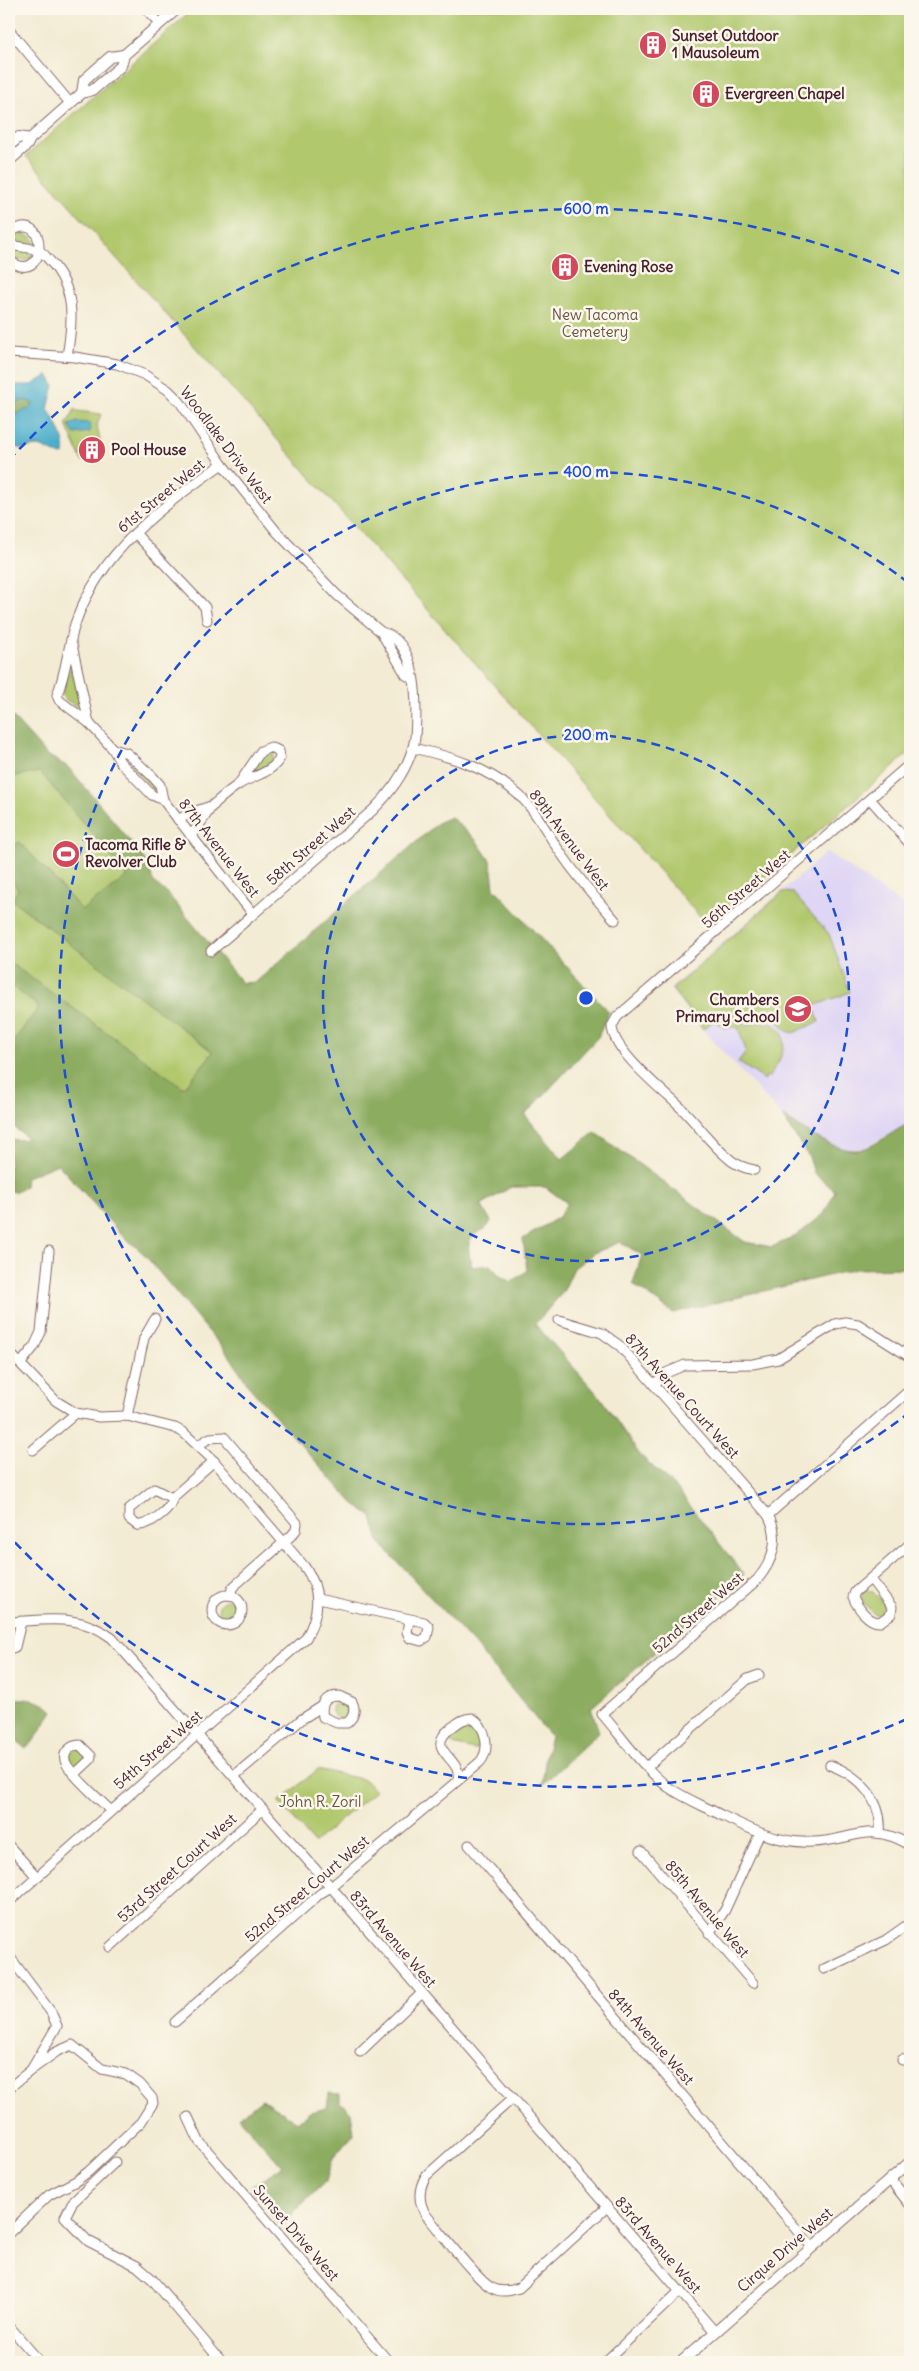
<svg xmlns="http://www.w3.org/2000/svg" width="919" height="2371" font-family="Delius,sans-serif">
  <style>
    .built { fill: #dfd5f5 }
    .green { fill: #b1c86d; stroke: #7e744c }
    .forest { fill: #8cac60; stroke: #6b6646; fill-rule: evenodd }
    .water { fill: #4aaeca; stroke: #4a667a }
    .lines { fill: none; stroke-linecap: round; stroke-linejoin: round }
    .minor-casing { stroke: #856666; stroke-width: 11 }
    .tertiary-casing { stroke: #856666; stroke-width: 12 }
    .minor { stroke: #fff; stroke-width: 9 }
    .tertiary { stroke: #fff; stroke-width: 10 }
    .ring { fill: none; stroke: #1d4ed8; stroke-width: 2.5; stroke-dasharray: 9 6 }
    .labels { text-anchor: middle; stroke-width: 5; stroke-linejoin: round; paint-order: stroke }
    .poi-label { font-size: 15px; font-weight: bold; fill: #4a1f2b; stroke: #fbf7ec; text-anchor: start }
    .park-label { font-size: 15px; fill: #69523f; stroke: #fbf7ec }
    .street-label { font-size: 15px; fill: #4a1f2b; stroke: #fbf7ec }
    .centre { fill: #1d4ed8; stroke: #fbf7ec; stroke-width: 2.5 }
    .ring-label { font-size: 15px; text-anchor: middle; font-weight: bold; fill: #1d4ed8; stroke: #fbf7ec; stroke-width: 5; stroke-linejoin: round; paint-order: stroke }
  </style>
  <rect width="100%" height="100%" fill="#fbf7ec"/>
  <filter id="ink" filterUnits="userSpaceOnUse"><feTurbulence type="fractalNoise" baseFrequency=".02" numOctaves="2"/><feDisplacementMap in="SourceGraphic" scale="10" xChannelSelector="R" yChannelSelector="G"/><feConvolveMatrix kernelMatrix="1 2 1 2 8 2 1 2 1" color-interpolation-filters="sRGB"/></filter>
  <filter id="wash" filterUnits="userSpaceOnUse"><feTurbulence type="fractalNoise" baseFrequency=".0096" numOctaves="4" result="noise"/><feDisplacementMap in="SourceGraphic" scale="20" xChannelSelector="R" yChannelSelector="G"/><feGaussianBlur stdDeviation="1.12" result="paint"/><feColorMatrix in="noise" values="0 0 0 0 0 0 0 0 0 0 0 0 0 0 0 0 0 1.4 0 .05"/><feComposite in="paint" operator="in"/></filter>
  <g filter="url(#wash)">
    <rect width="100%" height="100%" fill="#f3ebd3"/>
    <path class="built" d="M 827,852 L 910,910 L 910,1123 L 862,1149 L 848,1150 L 817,1138 L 782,1116 L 702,1029 L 670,989 Z"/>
    <g class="green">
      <path d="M 193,9 L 910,9 L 910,752 L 708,926 L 26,156 Z"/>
      <path d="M 21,233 L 33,238 L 36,245 L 20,243 L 10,238 Z"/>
      <path d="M 11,249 L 28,252 L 33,255 L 27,260 L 15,260 L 9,254 L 9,250 Z"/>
      <path d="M 75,409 L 77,411 L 101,414 L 97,425 L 103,456 L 82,461 L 66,425 Z"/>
      <path d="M 71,666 L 81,706 L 79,708 L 65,699 L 62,693 Z"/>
      <path d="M 9,722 L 308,1067 L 121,1234 L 9,1109 Z"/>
      <path d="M 267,752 L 274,755 L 273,761 L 250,777 L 248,774 Z"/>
      <path d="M 125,757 L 157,788 L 158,791 L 153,790 L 127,763 Z"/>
      <path d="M 783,892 L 793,893 L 829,934 L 850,992 L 814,1006 L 819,1022 L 793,1033 L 787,1031 L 772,1013 L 746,1016 L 744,1026 C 762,1019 789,1021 783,1049 C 781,1059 775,1068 769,1077 L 766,1076 L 765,1080 L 738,1062 L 746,1051 L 738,1027 L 724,1028 L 715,1020 L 703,1029 L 672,989 Z"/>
      <path d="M 865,1589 L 873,1592 L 887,1606 L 883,1615 L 874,1614 L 862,1601 L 861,1595 Z"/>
      <circle cx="228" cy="1610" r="10"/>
      <circle cx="341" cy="1710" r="9"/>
      <path d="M 468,1722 L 473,1723 L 480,1735 L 480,1747 L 474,1750 L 453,1745 L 449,1739 L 450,1733 Z"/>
      <path d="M 81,1748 L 87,1756 L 74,1767 L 67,1758 L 72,1751 Z"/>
      <path d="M 318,1769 L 365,1780 L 375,1791 L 314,1843 L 279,1802 Z"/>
    </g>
    <g class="forest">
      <path d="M 24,400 L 33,403 L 31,408 L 9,417 L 9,406 Z"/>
      <path d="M 9,713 L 47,755 L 68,767 L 103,808 L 149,865 L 153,882 L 167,893 L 242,983 L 256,982 L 439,822 L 451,817 L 476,840 L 491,862 L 494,888 L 609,1012 L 598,1037 L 525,1115 L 562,1159 L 595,1132 L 745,1242 L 772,1247 L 796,1236 L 824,1214 L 835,1191 L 814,1173 L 809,1157 L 782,1116 C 801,1128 840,1156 863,1149 C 879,1144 894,1130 910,1123 L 910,1268 L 856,1269 L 673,1313 L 633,1284 L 642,1255 L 620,1242 L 594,1253 L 574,1268 L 563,1292 L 535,1324 L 600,1397 L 640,1455 L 677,1489 L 744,1575 L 591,1708 L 599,1732 L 542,1785 L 546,1755 L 551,1737 L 473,1643 L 379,1542 L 372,1517 L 353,1503 L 251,1389 L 231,1358 L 143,1253 L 121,1234 L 58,1164 L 26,1177 L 25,1186 L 15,1192 L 9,1191 L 9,1140 L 28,1139 L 14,1127 L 9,1126 L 9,1047 L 39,1007 L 9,984 L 9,962 L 184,1088 L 213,1052 L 12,900 L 18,890 L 11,877 L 9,878 L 9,848 L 20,842 L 82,910 L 128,876 L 40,772 L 9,777 ZM 511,1187 L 545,1187 L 567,1203 L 559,1217 L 523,1239 L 527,1271 L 511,1282 L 500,1276 L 490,1265 L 472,1267 C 470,1258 465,1244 473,1236 C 480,1229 485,1233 491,1221 L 481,1205 Z"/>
      <path d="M 9,1699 C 24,1698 42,1699 53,1711 L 33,1742 L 25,1748 L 9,1736 Z"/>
      <path d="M 329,2093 L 340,2094 L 340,2102 L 351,2112 L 354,2134 L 333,2158 L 326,2181 L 294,2212 L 282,2229 L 251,2187 L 282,2166 L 239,2117 L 262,2099 L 297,2122 L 310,2112 L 327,2108 Z"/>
    </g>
    <g class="water">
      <path d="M 48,375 L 54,385 L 48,409 C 56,422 67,440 64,455 C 55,455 50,450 42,447 C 37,445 31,447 26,448 C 6,452 9,430 9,417 L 31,408 L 33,403 L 24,400 L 9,406 L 9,385 L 32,385 Z"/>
      <path d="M 77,422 L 91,423 L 90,432 L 74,434 L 69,425 Z"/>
    </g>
  </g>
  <g filter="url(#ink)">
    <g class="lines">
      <defs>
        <g id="minor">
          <path d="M 146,9 L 160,24"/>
          <path d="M 9,30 L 70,103"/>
          <path d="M 9,233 C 50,204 48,290 9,260"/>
          <path d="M 9,245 C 18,247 30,247 39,251 C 44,253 47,258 50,261 C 76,289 73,322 67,356"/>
          <path d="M 9,353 L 75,357 L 117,364 L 145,375 L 168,390 L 180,402 L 222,464 L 276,531 L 337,595 L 381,632 L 406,675 L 413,679"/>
          <path d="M 135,533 L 205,607 L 207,620"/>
          <path d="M 72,645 L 89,723"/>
          <path d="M 413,748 C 453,757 489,768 520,796 C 536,811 546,831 558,849 C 575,874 595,898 615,920"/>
          <path d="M 113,749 L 127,753 L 152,776 L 160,785 L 163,800 L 253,914"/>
          <path d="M 870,799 L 910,844"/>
          <path d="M 163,800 L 152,795 L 120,762 L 113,749 L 89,723 L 59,700 L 57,695 C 66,672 68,647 75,624 C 100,551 162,507 222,464"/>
          <path d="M 178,820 L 190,813 L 214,805"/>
          <path d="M 190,835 C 201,826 205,814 214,804 C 221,798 230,790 238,785 C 252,776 272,773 280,758 L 279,751 L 271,747 L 261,751 L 238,785"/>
          <path d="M 211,951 L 373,810 C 393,790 410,767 415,738 C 417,707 420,641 381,632"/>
          <path d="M 754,1170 C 744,1168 735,1165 727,1157 C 709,1142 696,1122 680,1107 C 662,1090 612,1050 612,1026 L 617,1017 L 910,764"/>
          <path d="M 559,1320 L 602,1333 L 620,1346 L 768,1515 C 781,1538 773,1561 757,1580 L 602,1714 C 623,1738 643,1768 668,1787 C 683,1797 699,1804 715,1812 C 746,1827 776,1844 812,1842 C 853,1841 868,1820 910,1845"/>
          <path d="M 9,1352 L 56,1401 L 76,1413 L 99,1417 L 127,1416 L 175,1428 L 184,1433 L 214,1461 L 304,1566 C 322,1589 320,1613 306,1638 L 9,1902"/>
          <path d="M 21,1363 L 34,1347 L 41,1332 L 49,1251"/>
          <path d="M 654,1385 L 666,1373 L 685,1365 L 753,1364 L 778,1359 L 835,1324 L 845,1322 L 858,1324 L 910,1357"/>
          <path d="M 127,1416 L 144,1338 L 155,1319"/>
          <path d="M 198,1445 L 210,1438 L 224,1437 L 297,1523 L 296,1530 L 292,1535 L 232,1588 L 231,1595"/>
          <path d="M 33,1450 L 76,1413"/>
          <path d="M 172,1498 C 172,1509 147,1527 137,1525 L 129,1519 L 129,1509 L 154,1489 L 172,1498 L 214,1461"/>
          <path d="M 768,1515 L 910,1390"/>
          <path d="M 872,1577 L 873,1582 L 892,1607 L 891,1614 L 880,1622 C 869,1623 857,1607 853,1597 L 855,1592 L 910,1544"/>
          <circle cx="227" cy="1610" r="15"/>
          <path d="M 318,1599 L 424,1622 L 429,1627 L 427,1637 L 421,1641 L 410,1638 L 407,1632 L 409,1620"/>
          <path d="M 9,1622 C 47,1620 79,1613 112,1638 L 331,1887 L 715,2332"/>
          <path d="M 9,1649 L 15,1647 L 21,1622"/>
          <path d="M 339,1696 L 352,1702 C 356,1710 354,1717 347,1723 L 337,1723 L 323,1717 C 320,1704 325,1696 339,1696 Z"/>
          <path d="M 830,1765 C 859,1775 883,1801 880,1832"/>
          <path d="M 648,1766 L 748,1679 L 759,1675"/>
          <path d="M 75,1774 L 90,1760 L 91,1756 L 80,1745 C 71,1745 61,1753 66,1763 C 72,1776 99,1799 110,1810"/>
          <path d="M 234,1776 L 302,1719 L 321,1707"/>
          <path d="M 469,1845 L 812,2247"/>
          <path d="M 9,1846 L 37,1877"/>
          <path d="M 641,1851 L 753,1983"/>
          <path d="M 709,1933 L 725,1910 L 760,1833"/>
          <path d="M 110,1947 L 263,1809"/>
          <path d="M 9,1956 L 51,2012 L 57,2026 L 31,2070 L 9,2088"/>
          <path d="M 824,1969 L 886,1940 L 910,1923"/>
          <path d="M 175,2022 L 321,1893 L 331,1887 L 480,1762 C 491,1749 486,1726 472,1718 C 463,1718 458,1723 451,1728 C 423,1750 462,1758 458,1778"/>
          <path d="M 360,2052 L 422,1993"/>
          <path d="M 902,2060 L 910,2059"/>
          <path d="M 513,2098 L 426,2176 C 418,2189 418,2202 426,2215 C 439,2230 478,2282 492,2288 C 501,2293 510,2291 519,2288 L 607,2207"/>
          <path d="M 188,2117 L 199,2141 L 389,2362"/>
          <path d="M 115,2162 L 72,2203 L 65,2217 L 88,2241 L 137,2266 L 152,2279 L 222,2362"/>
          <path d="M 9,2233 L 49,2195 L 76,2181 L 88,2172 L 141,2122 L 153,2103 L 152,2098 L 140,2084 L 126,2074 L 102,2069 L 72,2045 L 56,2052 L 31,2070"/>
          <path d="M 9,2326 L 40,2362"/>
          <path d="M 605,2362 L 680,2291"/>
        </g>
        <g id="tertiary">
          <path d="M 82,93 L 84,80 L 110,57 L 124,55"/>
          <path d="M 9,146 L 19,137 L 30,139"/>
          <path d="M 9,161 L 27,145 L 30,139 L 82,93 L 93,90 L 121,66 L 124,55 L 177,9"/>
          <path d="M 890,2179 L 910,2204"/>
          <path d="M 681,2362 L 910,2162"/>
        </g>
      </defs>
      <use href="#minor" class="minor-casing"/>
      <use href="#tertiary" class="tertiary-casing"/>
      <use href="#minor" class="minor"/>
      <use href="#tertiary" class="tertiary"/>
    </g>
  </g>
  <g class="ring">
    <circle cx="586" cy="998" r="263"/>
    <path d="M910 1412A526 526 0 1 1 910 584"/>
    <path d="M907 1719A789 789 0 0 1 9 1536M9 460A789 789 0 0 1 907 277"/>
  </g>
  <defs>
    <symbol id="building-disc" viewBox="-11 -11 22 22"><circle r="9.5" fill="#d1495b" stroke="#fbf7ec"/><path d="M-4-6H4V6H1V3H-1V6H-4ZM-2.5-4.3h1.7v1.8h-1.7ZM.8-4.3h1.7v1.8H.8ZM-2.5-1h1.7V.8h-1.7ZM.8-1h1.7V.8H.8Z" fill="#fff"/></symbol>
    <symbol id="stadium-disc" viewBox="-11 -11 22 22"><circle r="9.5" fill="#d1495b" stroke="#fbf7ec"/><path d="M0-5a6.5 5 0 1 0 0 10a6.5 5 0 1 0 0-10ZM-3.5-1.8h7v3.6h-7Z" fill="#fff"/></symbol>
    <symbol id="school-disc" viewBox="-11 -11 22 22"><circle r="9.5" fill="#d1495b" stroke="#fbf7ec"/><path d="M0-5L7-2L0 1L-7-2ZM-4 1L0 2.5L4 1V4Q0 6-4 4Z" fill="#fff"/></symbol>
  </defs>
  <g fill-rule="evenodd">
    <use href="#building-disc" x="637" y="29" width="32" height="32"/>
    <use href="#building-disc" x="690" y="78" width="32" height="32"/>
    <use href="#building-disc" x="549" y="251" width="32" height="32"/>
    <use href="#building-disc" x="76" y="434" width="32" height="32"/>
    <use href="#stadium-disc" x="50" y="838" width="32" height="32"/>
    <use href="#school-disc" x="782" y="993" width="32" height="32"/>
  </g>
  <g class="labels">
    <g class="poi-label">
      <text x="672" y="41">Sunset Outdoor<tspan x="672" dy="17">1 Mausoleum</tspan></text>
      <text x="725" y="99">Evergreen Chapel</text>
      <text x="584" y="272">Evening Rose</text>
      <text x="111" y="455">Pool House</text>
      <text x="85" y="850">Tacoma Rifle &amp;<tspan x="85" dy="17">Revolver Club</tspan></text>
      <text x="779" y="1005" text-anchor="end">Chambers<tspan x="779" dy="17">Primary School</tspan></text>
    </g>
    <g class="park-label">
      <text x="595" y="320">New Tacoma<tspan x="595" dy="17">Cemetery</tspan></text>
      <text x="320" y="1807">John R. Zoril</text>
    </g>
    <g class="street-label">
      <text transform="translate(226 445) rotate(53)" y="5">Woodlake Drive West</text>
      <text transform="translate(161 496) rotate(-39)" y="5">61st Street West</text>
      <text transform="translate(569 840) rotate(53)" y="5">89th Avenue West</text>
      <text transform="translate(311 846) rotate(-41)" y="5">58th Street West</text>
      <text transform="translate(219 848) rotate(52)" y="5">87th Avenue West</text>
      <text transform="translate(746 889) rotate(-41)" y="5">56th Street West</text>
      <text transform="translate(682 1396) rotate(48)" y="5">87th Avenue Court West</text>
      <text transform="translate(698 1613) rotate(-41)" y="5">52nd Street West</text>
      <text transform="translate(158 1750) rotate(-41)" y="5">54th Street West</text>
      <text transform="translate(177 1868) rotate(-42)" y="5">53rd Street Court West</text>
      <text transform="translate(307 1889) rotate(-40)" y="5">52nd Street Court West</text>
      <text transform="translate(707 1909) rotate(50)" y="5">85th Avenue West</text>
      <text transform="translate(393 1939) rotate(49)" y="5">83rd Avenue West</text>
      <text transform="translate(651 2037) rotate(49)" y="5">84th Avenue West</text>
      <text transform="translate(296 2233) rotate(49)" y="5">Sunset Drive West</text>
      <text transform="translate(658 2245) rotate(49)" y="5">83rd Avenue West</text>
      <text transform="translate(785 2250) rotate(-41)" y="5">Cirque Drive West</text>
    </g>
  </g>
  <circle cx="586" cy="998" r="8" class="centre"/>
  <g class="ring-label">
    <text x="586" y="214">600 m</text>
    <text x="586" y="477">400 m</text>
    <text x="586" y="740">200 m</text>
  </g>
  <rect width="919" height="2371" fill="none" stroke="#fbf7ec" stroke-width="30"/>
</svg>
